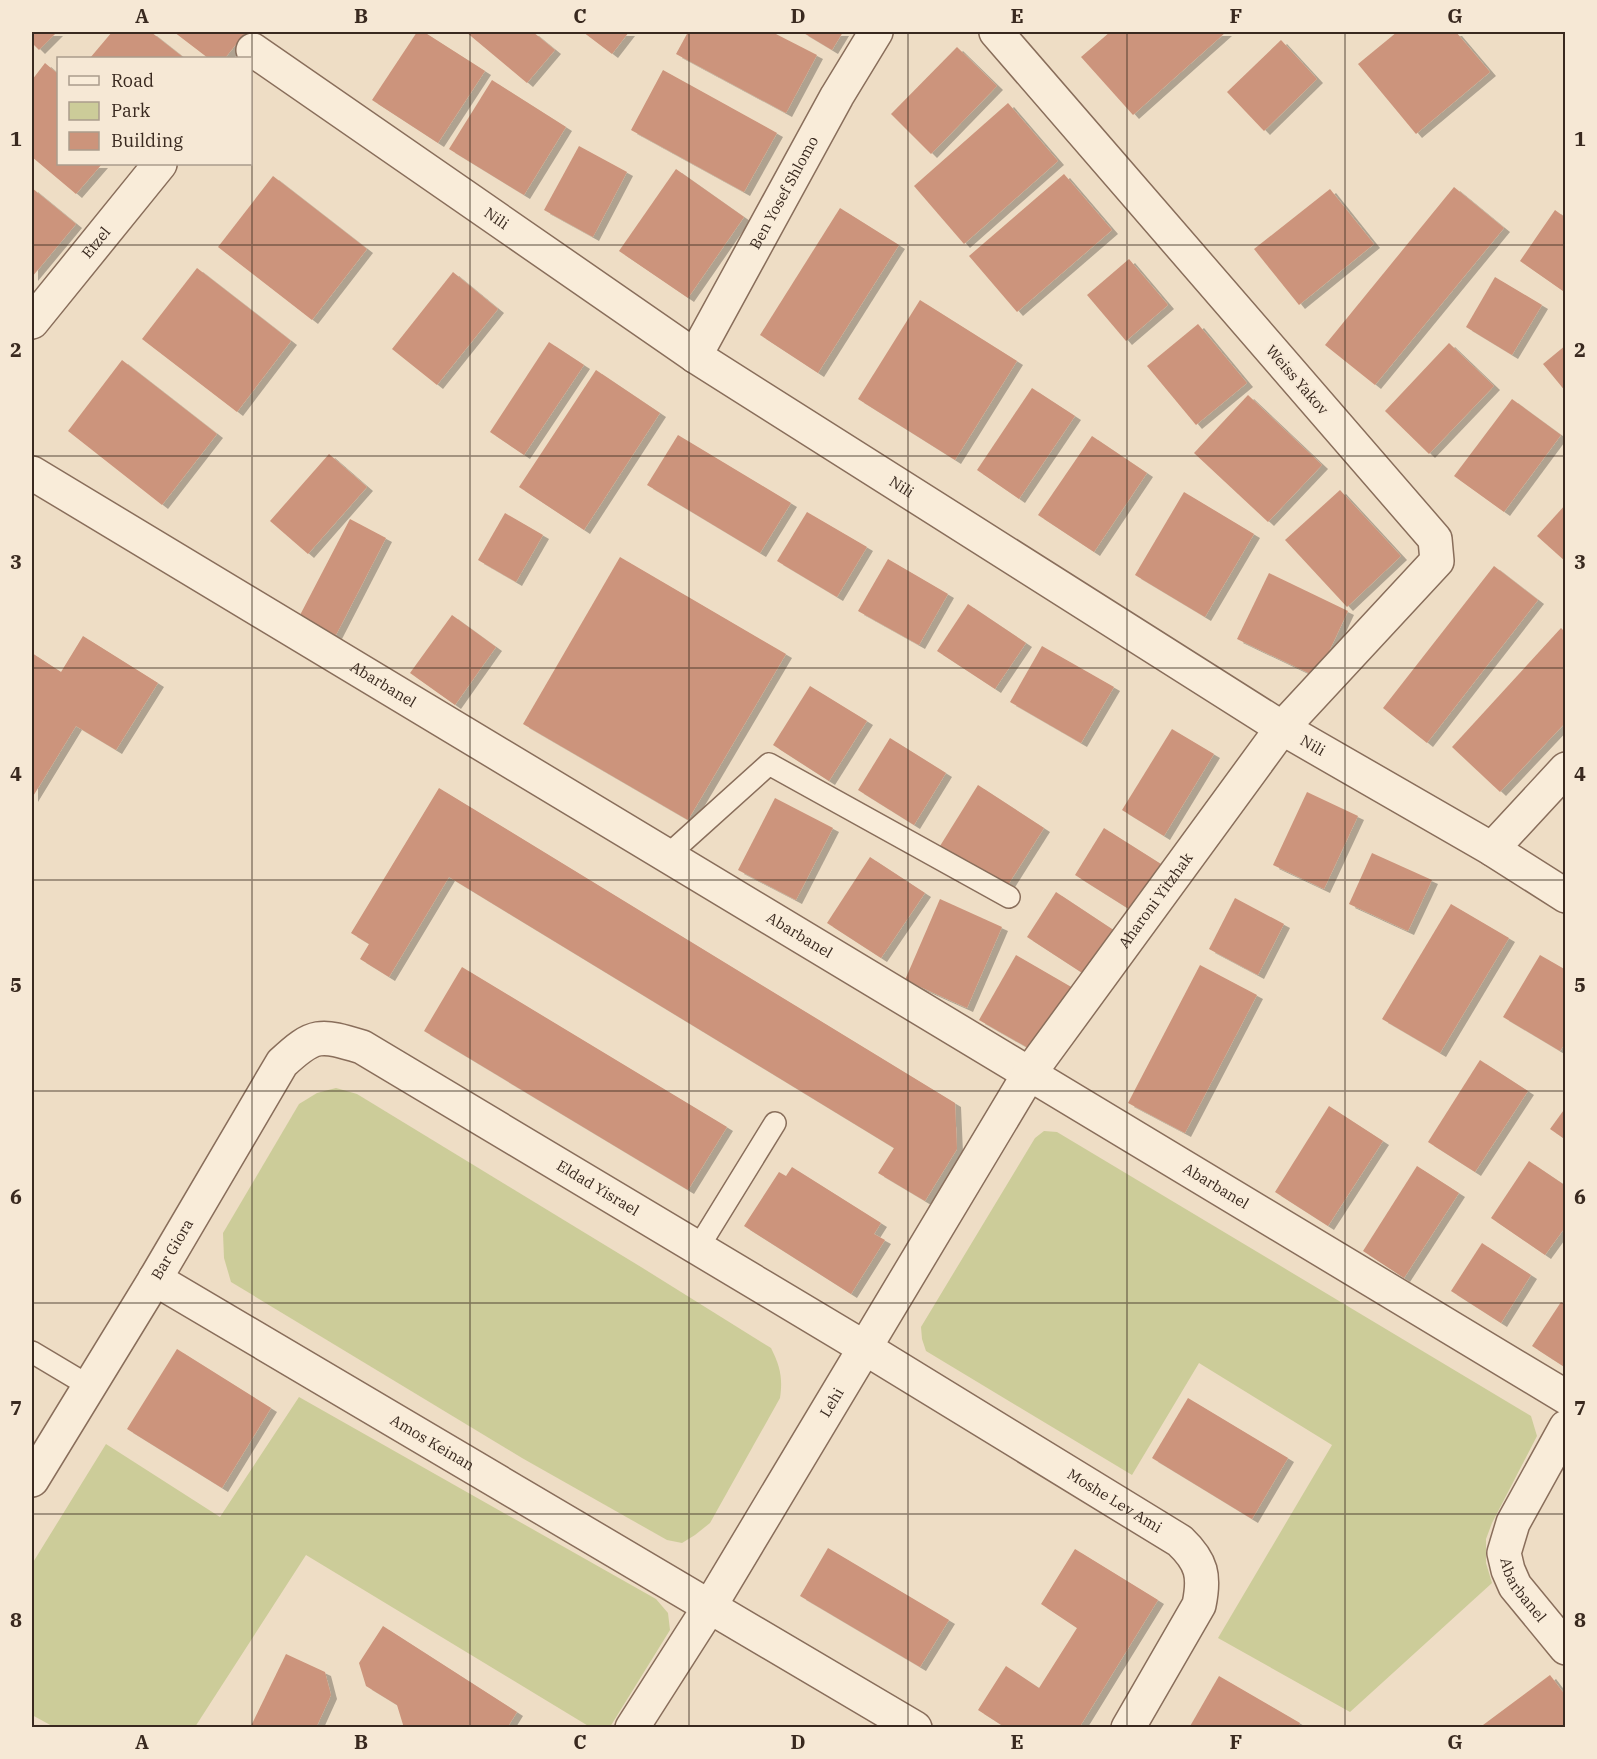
<svg xmlns="http://www.w3.org/2000/svg" width="1597" height="1759" font-family="'IBM Plex Serif',serif">
  <style>
    .green { fill: #cc9 }
    .building { fill: #cc947b; filter: url(#shadow) }
    .lines { fill: none; stroke-linecap: round; stroke-linejoin: round }
    .service-casing { stroke: #896e5b; stroke-width: 24 }
    .minor-casing { stroke: #896e5b; stroke-width: 36 }
    .service { stroke: #f9ecd9; stroke-width: 21 }
    .minor { stroke: #f9ecd9; stroke-width: 33 }
    .grid { fill: none; stroke: #39291f; stroke-width: 1.5; stroke-opacity: 0.55 }
    .labels { text-anchor: middle; stroke-width: 4.5; stroke-linejoin: round; paint-order: stroke }
    .street-label { font-size: 15px; fill: #39291f; stroke: #f6e8d5 }
    .neatline { fill: none; stroke: #39291f; stroke-width: 2 }
    .grid-label { font-size: 20px; text-anchor: middle; font-weight: bold; fill: #39291f }
  </style>
  <defs>
    <filter id="shadow"><feDropShadow dx="6" dy="4" stdDeviation="0" flood-color="#0004"/></filter>
  </defs>
  <rect width="100%" height="100%" fill="#eeddc5"/>
  <g class="green">
    <path d="M 336,1088 L 357,1094 L 641,1267 L 771,1348 C 780,1366 783,1378 780,1398 L 710,1523 L 695,1535 L 682,1543 L 667,1540 L 522,1458 L 231,1282 L 224,1258 L 223,1233 L 299,1104 L 317,1093 Z"/>
    <path d="M 1044,1131 L 1057,1132 L 1531,1416 L 1537,1436 L 1492,1523 L 1486,1539 L 1486,1563 L 1492,1583 L 1350,1712 L 1218,1638 L 1332,1445 L 1199,1363 L 1132,1475 L 926,1351 L 922,1339 L 921,1327 L 1035,1138 Z"/>
    <path d="M 299,1397 L 656,1599 L 668,1613 L 670,1630 L 610,1727 L 590,1727 L 306,1555 L 195,1727 L 54,1727 L 32,1715 L 32,1564 L 106,1444 L 220,1517 Z"/>
  </g>
  <g class="building">
    <path d="M 32,32 L 57,32 L 39,50 L 32,43 Z"/>
    <path d="M 112,32 L 151,32 L 184,58 L 90,58 Z"/>
    <path d="M 174,32 L 246,32 L 225,58 L 208,58 Z"/>
    <path d="M 417,32 L 424,32 L 485,71 L 438,143 L 372,100 Z"/>
    <path d="M 466,32 L 533,32 L 555,50 L 527,83 Z"/>
    <path d="M 583,32 L 629,32 L 612,54 Z"/>
    <path d="M 688,32 L 772,32 L 817,55 L 786,113 L 676,54 Z"/>
    <path d="M 802,32 L 843,32 L 832,50 Z"/>
    <path d="M 1110,32 L 1226,32 L 1133,115 L 1081,57 Z"/>
    <path d="M 1397,32 L 1456,32 L 1490,72 L 1416,134 L 1358,64 Z"/>
    <path d="M 1281,40 L 1317,79 L 1264,131 L 1227,92 Z"/>
    <path d="M 957,47 L 997,86 L 931,154 L 891,114 Z"/>
    <path d="M 45,63 L 58,74 L 58,164 L 102,164 L 76,194 L 32,157 L 32,80 Z"/>
    <path d="M 663,70 L 777,133 L 744,192 L 631,130 Z"/>
    <path d="M 492,80 L 566,127 L 524,195 L 449,149 Z"/>
    <path d="M 1008,103 L 1058,161 L 964,244 L 914,186 Z"/>
    <path d="M 579,146 L 627,172 L 593,237 L 544,210 Z"/>
    <path d="M 676,169 L 744,217 L 688,298 L 619,251 Z"/>
    <path d="M 1064,174 L 1112,230 L 1017,312 L 969,256 Z"/>
    <path d="M 273,176 L 367,249 L 312,320 L 218,247 Z"/>
    <path d="M 1454,187 L 1504,228 L 1375,385 L 1325,345 Z"/>
    <path d="M 32,188 L 76,224 L 32,277 Z"/>
    <path d="M 1330,189 L 1374,244 L 1299,305 L 1254,249 Z"/>
    <path d="M 840,208 L 899,245 L 818,373 L 760,335 Z"/>
    <path d="M 1555,210 L 1566,218 L 1566,287 L 1563,291 L 1520,261 Z"/>
    <path d="M 1129,259 L 1168,305 L 1126,341 L 1087,295 Z"/>
    <path d="M 197,268 L 291,341 L 237,412 L 142,339 Z"/>
    <path d="M 453,272 L 498,309 L 437,385 L 392,349 Z"/>
    <path d="M 1495,277 L 1542,305 L 1512,355 L 1466,327 Z"/>
    <path d="M 920,300 L 1017,361 L 955,460 L 858,399 Z"/>
    <path d="M 1198,324 L 1247,383 L 1196,425 L 1147,366 Z"/>
    <path d="M 549,342 L 584,365 L 524,455 L 490,432 Z"/>
    <path d="M 1449,343 L 1494,386 L 1429,454 L 1385,411 Z"/>
    <path d="M 1566,345 L 1566,392 L 1543,364 Z"/>
    <path d="M 122,360 L 217,434 L 162,505 L 68,431 Z"/>
    <path d="M 596,370 L 660,413 L 584,530 L 519,487 Z"/>
    <path d="M 1032,388 L 1075,416 L 1019,499 L 977,470 Z"/>
    <path d="M 1248,395 L 1322,465 L 1268,522 L 1194,453 Z"/>
    <path d="M 1512,399 L 1561,435 L 1504,512 L 1454,476 Z"/>
    <path d="M 678,435 L 791,503 L 760,553 L 647,485 Z"/>
    <path d="M 1092,436 L 1147,473 L 1094,552 L 1038,515 Z"/>
    <path d="M 329,454 L 367,487 L 308,554 L 270,521 Z"/>
    <path d="M 1340,490 L 1401,556 L 1347,607 L 1285,540 Z"/>
    <path d="M 1184,492 L 1254,534 L 1205,617 L 1135,575 Z"/>
    <path d="M 1566,504 L 1566,562 L 1537,536 Z"/>
    <path d="M 807,512 L 867,547 L 837,597 L 777,561 Z"/>
    <path d="M 505,513 L 543,535 L 516,582 L 478,560 Z"/>
    <path d="M 350,519 L 386,538 L 336,635 L 299,617 Z"/>
    <path d="M 620,557 L 786,654 L 688,820 L 523,724 Z"/>
    <path d="M 888,559 L 948,594 L 919,645 L 858,611 Z"/>
    <path d="M 1494,566 L 1538,600 L 1427,743 L 1383,708 Z"/>
    <path d="M 1269,573 L 1348,611 L 1317,677 L 1237,639 Z"/>
    <path d="M 968,604 L 1026,643 L 995,689 L 937,651 Z"/>
    <path d="M 452,615 L 496,647 L 455,705 L 410,673 Z"/>
    <path d="M 1561,628 L 1566,633 L 1566,722 L 1500,792 L 1452,747 Z"/>
    <path d="M 83,636 L 158,683 L 116,750 L 76,726 L 32,798 L 32,653 L 61,672 Z"/>
    <path d="M 1042,646 L 1114,687 L 1081,743 L 1010,702 Z"/>
    <path d="M 810,686 L 867,721 L 829,781 L 773,745 Z"/>
    <path d="M 1172,729 L 1214,754 L 1164,836 L 1122,810 Z"/>
    <path d="M 890,738 L 946,773 L 914,825 L 858,790 Z"/>
    <path d="M 978,785 L 1044,828 L 1006,888 L 940,846 Z"/>
    <path d="M 439,788 L 955,1103 L 957,1149 L 925,1201 L 878,1173 L 894,1148 L 449,877 L 389,977 L 360,959 L 369,944 L 351,933 Z"/>
    <path d="M 1307,792 L 1358,816 L 1324,889 L 1273,865 Z"/>
    <path d="M 775,798 L 833,828 L 796,900 L 738,870 Z"/>
    <path d="M 1104,828 L 1161,864 L 1132,911 L 1075,875 Z"/>
    <path d="M 1372,853 L 1432,880 L 1408,931 L 1349,904 Z"/>
    <path d="M 870,857 L 925,893 L 881,958 L 827,923 Z"/>
    <path d="M 1056,892 L 1121,935 L 1093,980 L 1027,937 Z"/>
    <path d="M 1235,898 L 1284,924 L 1258,975 L 1209,949 Z"/>
    <path d="M 940,899 L 1002,927 L 967,1008 L 905,980 Z"/>
    <path d="M 1451,904 L 1509,938 L 1440,1053 L 1382,1019 Z"/>
    <path d="M 1016,955 L 1073,988 L 1037,1053 L 979,1020 Z"/>
    <path d="M 1540,955 L 1566,970 L 1566,1042 L 1560,1051 L 1503,1017 Z"/>
    <path d="M 1200,965 L 1257,995 L 1185,1133 L 1128,1103 Z"/>
    <path d="M 462,967 L 727,1127 L 688,1190 L 424,1031 Z"/>
    <path d="M 1480,1060 L 1528,1091 L 1475,1172 L 1428,1142 Z"/>
    <path d="M 1329,1106 L 1383,1141 L 1328,1226 L 1275,1192 Z"/>
    <path d="M 1566,1107 L 1566,1140 L 1550,1129 Z"/>
    <path d="M 1529,1161 L 1566,1186 L 1566,1226 L 1545,1255 L 1491,1218 Z"/>
    <path d="M 1417,1166 L 1459,1193 L 1404,1278 L 1363,1251 Z"/>
    <path d="M 792,1167 L 881,1223 L 874,1234 L 885,1240 L 851,1294 L 744,1226 L 779,1172 L 786,1176 Z"/>
    <path d="M 1482,1243 L 1531,1275 L 1501,1323 L 1451,1291 Z"/>
    <path d="M 1561,1302 L 1566,1305 L 1566,1368 L 1532,1346 Z"/>
    <path d="M 177,1349 L 271,1408 L 222,1488 L 127,1429 Z"/>
    <path d="M 1188,1398 L 1288,1458 L 1252,1519 L 1152,1458 Z"/>
    <path d="M 828,1548 L 949,1620 L 920,1667 L 800,1596 Z"/>
    <path d="M 1075,1549 L 1158,1600 L 1079,1728 L 1006,1728 L 978,1710 L 1006,1666 L 1039,1688 L 1077,1628 L 1041,1604 Z"/>
    <path d="M 383,1626 L 517,1712 L 507,1728 L 404,1728 L 397,1705 L 366,1686 L 359,1663 Z"/>
    <path d="M 286,1654 L 325,1672 L 331,1695 L 316,1728 L 250,1728 Z"/>
    <path d="M 1550,1675 L 1566,1696 L 1566,1728 L 1479,1728 Z"/>
    <path d="M 1219,1676 L 1300,1723 L 1298,1728 L 1189,1728 Z"/>
  </g>
  <g class="lines">
    <defs>
      <g id="service">
        <path d="M 668,855 L 769,764 L 1009,897"/>
        <path d="M 698,1248 L 775,1123"/>
        <path d="M 32,1352 L 89,1386"/>
      </g>
      <g id="minor">
        <path id="s1" d="M 253,50 L 695,356 L 1282,728 L 1492,849 L 1566,896"/>
        <path id="s2" d="M 32,322 L 160,164"/>
        <path id="s3" d="M 695,356 L 837,96 L 876,32"/>
        <path id="s4" d="M 32,473 L 1566,1397"/>
        <path d="M 1492,849 L 1566,769"/>
        <path id="s5" d="M 155,1279 L 915,1728"/>
        <path id="s6" d="M 1566,1427 L 1513,1523 L 1504,1553 L 1508,1570 L 1515,1586 L 1566,1648"/>
        <path id="s7" d="M 32,1480 L 155,1279 L 282,1063 C 314,1033 320,1034 362,1047 L 865,1348 L 1180,1541 C 1202,1562 1205,1576 1199,1605 L 1128,1728"/>
        <path id="s8" d="M 632,1728 L 710,1606 L 1029,1074 L 1282,728 L 1437,561 L 1435,539 L 996,32"/>
      </g>
    </defs>
    <use href="#service" class="service-casing"/>
    <use href="#minor" class="minor-casing"/>
    <use href="#service" class="service"/>
    <use href="#minor" class="minor"/>
  </g>
  <path class="grid" d="M 252,32 L 252,1728M 470,32 L 470,1728M 689,32 L 689,1728M 908,32 L 908,1728M 1127,32 L 1127,1728M 1345,32 L 1345,1728M 32,245 L 1566,245M 32,456 L 1566,456M 32,668 L 1566,668M 32,880 L 1566,880M 32,1091 L 1566,1091M 32,1303 L 1566,1303M 32,1514 L 1566,1514"/>
  <g class="labels">
    <g class="street-label">
      <text dy="5" stroke="none"><textPath href="#s3" startOffset="186">Ben Yosef Shlomo</textPath></text>
      <text dy="5" stroke="none"><textPath href="#s1" startOffset="296">Nili</textPath></text>
      <text dy="5" stroke="none"><textPath href="#s2" startOffset="102">Etzel</textPath></text>
      <text transform="translate(1297 380) rotate(49)" y="5">Weiss Yakov</text>
      <text dy="5" stroke="none"><textPath href="#s1" startOffset="782">Nili</textPath></text>
      <text dy="5" stroke="none"><textPath href="#s4" startOffset="410">Abarbanel</textPath></text>
      <text dy="5" stroke="none"><textPath href="#s1" startOffset="1268">Nili</textPath></text>
      <text dy="5" stroke="none"><textPath href="#s8" startOffset="980">Aharoni Yitzhak</textPath></text>
      <text dy="5" stroke="none"><textPath href="#s4" startOffset="896">Abarbanel</textPath></text>
      <text dy="5" stroke="none"><textPath href="#s4" startOffset="1382">Abarbanel</textPath></text>
      <text dy="5" stroke="none"><textPath href="#s7" startOffset="850">Eldad Yisrael</textPath></text>
      <text dy="5" stroke="none"><textPath href="#s7" startOffset="270">Bar Giora</textPath></text>
      <text dy="5" stroke="none"><textPath href="#s8" startOffset="382">Lehi</textPath></text>
      <text dy="5" stroke="none"><textPath href="#s5" startOffset="322">Amos Keinan</textPath></text>
      <text dy="5" stroke="none"><textPath href="#s7" startOffset="1454">Moshe Lev Ami</textPath></text>
      <text dy="5" stroke="none"><textPath href="#s6" startOffset="183">Abarbanel</textPath></text>
    </g>
  </g>
  <rect width="1597" height="1759" fill="none" stroke="#f6e8d5" stroke-width="66"/>
  <rect x="57" y="57" width="195" height="108" fill="#f6e8d5" stroke="#aa9c8c" stroke-width="1.5"/>
  <rect x="69" y="76" width="30" height="9" fill="#f9ecd9" stroke="#aa9c8c" stroke-width="1.5"/>
  <text x="111" y="87" font-size="18" fill="#39291f">Road</text>
  <rect x="69" y="102" width="30" height="18" fill="#cccc99" stroke="#aa9c8c" stroke-width="1.5"/>
  <text x="111" y="117" font-size="18" fill="#39291f">Park</text>
  <rect x="69" y="132" width="30" height="18" fill="#cc947b" stroke="#aa9c8c" stroke-width="1.5"/>
  <text x="111" y="147" font-size="18" fill="#39291f">Building</text>
  <rect x="33" y="33" width="1531" height="1693" class="neatline"/>
  <g class="grid-label">
    <text x="142" y="23">A</text>
    <text x="361" y="23">B</text>
    <text x="580" y="23">C</text>
    <text x="798" y="23">D</text>
    <text x="1017" y="23">E</text>
    <text x="1236" y="23">F</text>
    <text x="1455" y="23">G</text>
    <text x="16" y="146">1</text>
    <text x="1580" y="146">1</text>
    <text x="16" y="357">2</text>
    <text x="1580" y="357">2</text>
    <text x="16" y="569">3</text>
    <text x="1580" y="569">3</text>
    <text x="16" y="781">4</text>
    <text x="1580" y="781">4</text>
    <text x="16" y="992">5</text>
    <text x="1580" y="992">5</text>
    <text x="16" y="1204">6</text>
    <text x="1580" y="1204">6</text>
    <text x="16" y="1415">7</text>
    <text x="1580" y="1415">7</text>
    <text x="16" y="1627">8</text>
    <text x="1580" y="1627">8</text>
    <text x="142" y="1749">A</text>
    <text x="361" y="1749">B</text>
    <text x="580" y="1749">C</text>
    <text x="798" y="1749">D</text>
    <text x="1017" y="1749">E</text>
    <text x="1236" y="1749">F</text>
    <text x="1455" y="1749">G</text>
  </g>
</svg>
